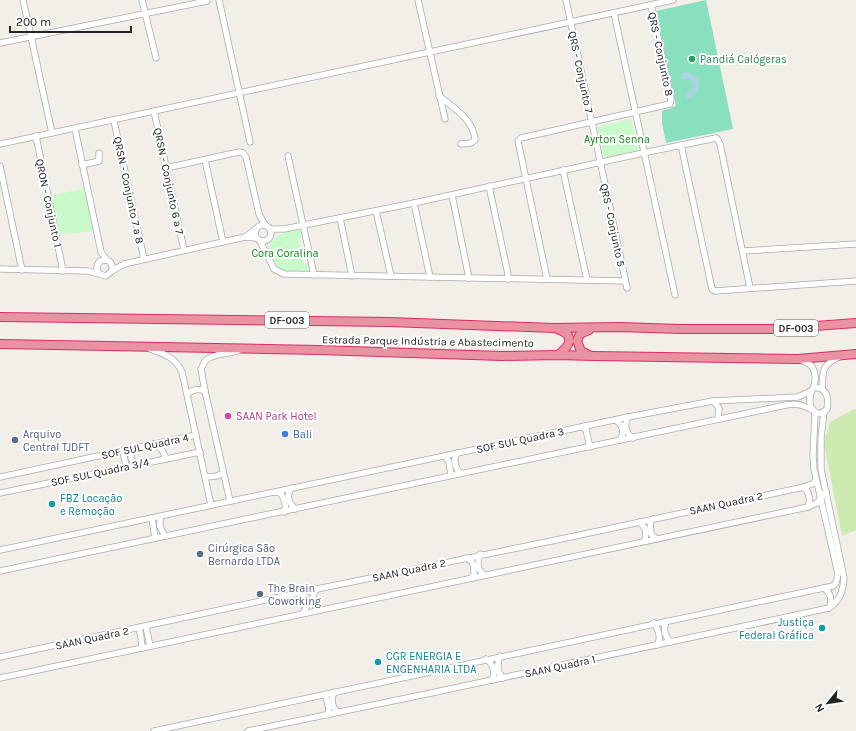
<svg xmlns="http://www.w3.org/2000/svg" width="856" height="731" font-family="Karla,sans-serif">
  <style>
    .grass { fill: #cdebb0 }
    .park { fill: #c8facc }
    .pitch { fill: #88e0be }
    .water { fill: #aad3df }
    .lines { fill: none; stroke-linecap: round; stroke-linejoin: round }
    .minor-casing { stroke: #a9a9a9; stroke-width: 7 }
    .highway-casing { stroke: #dc2a67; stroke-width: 10 }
    .minor { stroke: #fff; stroke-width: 5.5 }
    .highway { stroke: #e892a2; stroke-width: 8 }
    .leisure-dot { fill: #2e9e5b; stroke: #fff; stroke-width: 1.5 }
    .hotel-dot { fill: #d1479c; stroke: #fff; stroke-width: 1.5 }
    .shop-dot { fill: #3f7fe0; stroke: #fff; stroke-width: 1.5 }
    .service-dot { fill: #5c6f8a; stroke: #fff; stroke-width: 1.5 }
    .culture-dot { fill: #0f9aa8; stroke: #fff; stroke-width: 1.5 }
    .labels { text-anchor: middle; stroke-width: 4; stroke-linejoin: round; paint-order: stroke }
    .shield { fill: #fff; stroke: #646464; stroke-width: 1 }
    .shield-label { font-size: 10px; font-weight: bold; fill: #222 }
    .street-label { font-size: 11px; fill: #222; stroke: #fff }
    .leisure-label { font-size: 11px; fill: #27864d; stroke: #fff; text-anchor: start }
    .park-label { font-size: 11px; fill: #0c8416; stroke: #fff }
    .hotel-label { font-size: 11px; fill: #b23c85; stroke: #fff; text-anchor: start }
    .service-label { font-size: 11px; fill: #4e5e75; stroke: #fff; text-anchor: start }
    .shop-label { font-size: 11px; fill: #366cbe; stroke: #fff; text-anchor: start }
    .culture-label { font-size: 11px; fill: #0d838f; stroke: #fff; text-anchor: start }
  </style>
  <rect width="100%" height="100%" fill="#f2efe9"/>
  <path class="grass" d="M 856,409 L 856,530 L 842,536 L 824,443 L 830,422 L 852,410 Z"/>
  <g class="park">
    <path d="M 631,119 L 638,150 L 604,158 L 597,127 Z"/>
    <path d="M 84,188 L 93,231 L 57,235 L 48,197 Z"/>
    <path d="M 300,228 L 301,238 L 298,239 L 304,264 L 308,264 L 308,273 C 301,273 293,275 286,273 C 278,272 276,268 272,262 C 260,240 283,232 300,228 Z"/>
  </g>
  <path class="pitch" d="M 706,0 L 733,129 L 666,143 L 662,123 L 662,111 L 676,106 L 656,11 Z"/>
  <path class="water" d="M 689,72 L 698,79 L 700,87 L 692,97 L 686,99 L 685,93 L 689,92 L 693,87 L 691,81 L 688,78 L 682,79 L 681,74 Z"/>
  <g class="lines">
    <defs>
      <g id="minor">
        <path d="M 23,0 L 52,133"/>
        <path d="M 142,0 L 156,58"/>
        <path d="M 219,0 L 250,142"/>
        <path d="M 418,0 L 445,119"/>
        <path d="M 566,0 L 627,288"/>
        <path d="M 614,13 L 675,295"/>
        <path d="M 0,43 L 207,1"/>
        <path d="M 439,96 C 454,108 474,120 475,140 L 471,143 L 461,144"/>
        <path d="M 154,111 L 184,250"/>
        <path d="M 114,121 L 144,259"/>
        <path d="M 75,129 L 101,252 L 107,260"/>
        <path d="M 36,136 L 63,271"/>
        <path d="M 0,144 L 673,0"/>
        <path d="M 681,145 L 712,289 L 715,291 L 856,281"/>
        <path d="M 288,156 L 314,275"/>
        <path d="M 205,160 L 223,242"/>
        <path d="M 82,165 L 99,161 L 99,153"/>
        <path d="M 0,166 L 22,270"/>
        <path d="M 166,168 L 239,152 L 243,153 L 246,157 L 259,214 L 265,225"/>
        <path d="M 563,170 L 587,280"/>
        <path d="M 489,186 L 509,279"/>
        <path d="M 452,195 L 469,278"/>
        <path d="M 414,203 L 430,277"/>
        <path d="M 376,211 L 391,276"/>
        <path d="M 340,218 L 352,276"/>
        <circle cx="263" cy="233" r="8"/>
        <path d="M 256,229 L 245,237 L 256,238"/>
        <path d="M 270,229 L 284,229 L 414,203 L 643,153 L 716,138 L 718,140 L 720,144 L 750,288"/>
        <path d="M 260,241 L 274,269 L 284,274 L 625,281"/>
        <path d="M 743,251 L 856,244"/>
        <path d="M 0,269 L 88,271 L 106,276 L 112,271 C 113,266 112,262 107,260 L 100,261 C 96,265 96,269 99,274"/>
        <path d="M 112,271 L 124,264 L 245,237"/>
        <path d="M 547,279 L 518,141 L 521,138 L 670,104 L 671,99 L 651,5"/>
        <path d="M 150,349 C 164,354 175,357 182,372 L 211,505"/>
        <path d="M 800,360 C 806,362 812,364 814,371 C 815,374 816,377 815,381 C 815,387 810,391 810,398 C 809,409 817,419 827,409 C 828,401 829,395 822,389 L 814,387"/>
        <path d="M 822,389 C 823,372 821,365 839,357"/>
        <path d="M 188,394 C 193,389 198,388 205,391"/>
        <path d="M 713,401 L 719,408 L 718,419"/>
        <path d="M 628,417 C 624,424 625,433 633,438"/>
        <path d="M 615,420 C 623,424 625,433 620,440"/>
        <path d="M 585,426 L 590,447"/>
        <path d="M 154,444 L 162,450 L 166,458"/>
        <path d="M 131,449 L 131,458 L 134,464"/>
        <path d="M 123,451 L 126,466"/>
        <path d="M 457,453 C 453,460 455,468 460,473"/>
        <path d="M 445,456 L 449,462 L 451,475"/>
        <path d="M 205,475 L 207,477 L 217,476 L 223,473"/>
        <path d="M 0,477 L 196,435"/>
        <path d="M 804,487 C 809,492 811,500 808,507"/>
        <path d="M 292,488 C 285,495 289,503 295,509"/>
        <path d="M 276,492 L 280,493 C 285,498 286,505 285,512"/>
        <path d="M 0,493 L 200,452"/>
        <path d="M 230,501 L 205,391 L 201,369 L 205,361 L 209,358 L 217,355 L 238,351"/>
        <path d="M 160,517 L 160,527 L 165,536"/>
        <path d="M 152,518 L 155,538"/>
        <path d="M 653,519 L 650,522 L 651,534 L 656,539"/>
        <path d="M 640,522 L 646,530 L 645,541"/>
        <path d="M 0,550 L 628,417 L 713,401 L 798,397 L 811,391"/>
        <path d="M 480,554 C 477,562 477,571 485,575"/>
        <path d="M 466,558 C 474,560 474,567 474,574 L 472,578"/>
        <path d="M 0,571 L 786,405 C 797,403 803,405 812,410"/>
        <path d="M 824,588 C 830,592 833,600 829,608"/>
        <path d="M 317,589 C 310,596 312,605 320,610"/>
        <path d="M 302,592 C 309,599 308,606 303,613"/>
        <path d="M 666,621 C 663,629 664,636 671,642"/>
        <path d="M 654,623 C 658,630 662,637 657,645"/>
        <path d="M 146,627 L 150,646"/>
        <path d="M 139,628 L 141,638 L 142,648"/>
        <path d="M 500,656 C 497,664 496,672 503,678"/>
        <path d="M 0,657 L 317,589 L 561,539 L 804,487 L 812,484 L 816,481"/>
        <path d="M 486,659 C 493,663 496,673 492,680"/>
        <path d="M 0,678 L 808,507 L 817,503 L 826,491"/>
        <path d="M 334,692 C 331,700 331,706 338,712"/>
        <path d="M 325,694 L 329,708 L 328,715"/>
        <path d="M 154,731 L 833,586 L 836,583 L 838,574 L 814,469 L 813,456 L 815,413"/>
        <path d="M 248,731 L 431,693 L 829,608 C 840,601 843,591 844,578 L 821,469 L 821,438 L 824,412"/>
      </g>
      <g id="highway">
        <path d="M 0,317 L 390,322 L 554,328 L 619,327 L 681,329 L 775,329 L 856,323"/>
        <path d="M 557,329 C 576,335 570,346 558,355"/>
        <path d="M 589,330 L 580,334 L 577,341 L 581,351 L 589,355"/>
        <path d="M 0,344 L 319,350 L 502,356 L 558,355 L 594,356 L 798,359 L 856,354"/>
      </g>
    </defs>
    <use href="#minor" class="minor-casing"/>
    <use href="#highway" class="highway-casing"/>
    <use href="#minor" class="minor"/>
    <use href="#highway" class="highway"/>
  </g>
  <circle class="leisure-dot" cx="692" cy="59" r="4"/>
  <circle class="hotel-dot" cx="228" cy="416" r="4"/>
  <circle class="shop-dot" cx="285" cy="434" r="4"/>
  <g class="service-dot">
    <circle cx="15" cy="440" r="4"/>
    <circle cx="200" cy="554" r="4"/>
    <circle cx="260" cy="594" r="4"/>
  </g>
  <g class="culture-dot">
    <circle cx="52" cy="504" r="4"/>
    <circle cx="822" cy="628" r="4"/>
    <circle cx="378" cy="662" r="4"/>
  </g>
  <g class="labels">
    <g class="shield">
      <rect x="265" y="312" width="44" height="16" rx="3"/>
      <rect x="774" y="320" width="44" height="16" rx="3"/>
    </g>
    <g class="shield-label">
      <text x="287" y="324">DF-003</text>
      <text x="796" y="332">DF-003</text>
    </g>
    <g class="street-label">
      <text transform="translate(661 54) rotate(78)" y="4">QRS - Conjunto 8</text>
      <text transform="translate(581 72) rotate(78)" y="4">QRS - Conjunto 7</text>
      <text transform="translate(169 181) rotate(78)" y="4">QRSN - Conjunto 6 a 7</text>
      <text transform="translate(129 190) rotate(78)" y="4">QRSN - Conjunto 7 a 8</text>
      <text transform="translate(49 203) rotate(78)" y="4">QRON - Conjunto 1</text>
      <text transform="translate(613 225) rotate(78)" y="4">QRS - Conjunto 5</text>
      <text transform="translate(428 341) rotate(1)" y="4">Estrada Parque Indústria e Abastecimento</text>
      <text transform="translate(520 440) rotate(-12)" y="4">SOF SUL Quadra 3</text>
      <text transform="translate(145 446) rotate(-12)" y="4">SOF SUL Quadra 4</text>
      <text transform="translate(100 472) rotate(-12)" y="4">SOF SUL Quadra 3/4</text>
      <text transform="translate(726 503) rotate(-12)" y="4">SAAN Quadra 2</text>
      <text transform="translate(409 570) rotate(-12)" y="4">SAAN Quadra 2</text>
      <text transform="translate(92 638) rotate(-12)" y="4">SAAN Quadra 2</text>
      <text transform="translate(560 666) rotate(-12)" y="4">SAAN Quadra 1</text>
    </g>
    <g class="leisure-label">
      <text x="700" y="63">Pandiá Calógeras</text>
    </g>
    <g class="park-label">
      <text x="617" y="143">Ayrton Senna</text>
      <text x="285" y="257">Cora Coralina</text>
    </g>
    <g class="hotel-label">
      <text x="236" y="420">SAAN Park Hotel</text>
    </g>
    <g class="service-label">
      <text x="23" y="438">Arquivo<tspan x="23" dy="13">Central TJDFT</tspan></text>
      <text x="208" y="552">Cirúrgica São<tspan x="208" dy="13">Bernardo LTDA</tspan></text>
      <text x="268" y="592">The Brain<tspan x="268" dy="13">Coworking</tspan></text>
    </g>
    <g class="shop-label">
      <text x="293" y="438">Bali</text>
    </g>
    <g class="culture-label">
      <text x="60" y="502">FBZ Locação<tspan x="60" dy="13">e Remoção</tspan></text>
      <text x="814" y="626" text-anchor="end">Justiça<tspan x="814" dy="13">Federal Gráfica</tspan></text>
      <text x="386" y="660">CGR ENERGIA E<tspan x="386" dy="13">ENGENHARIA LTDA</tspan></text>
    </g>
  </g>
  <g transform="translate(828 703) rotate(240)" stroke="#ffffff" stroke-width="3" paint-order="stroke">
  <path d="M0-3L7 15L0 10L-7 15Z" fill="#222222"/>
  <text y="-6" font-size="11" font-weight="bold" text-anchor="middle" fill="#222222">N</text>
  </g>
  <path d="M10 26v6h121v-6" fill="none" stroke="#222222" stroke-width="2"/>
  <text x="16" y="26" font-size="12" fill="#222222" stroke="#ffffff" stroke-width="3" paint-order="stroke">200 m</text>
</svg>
